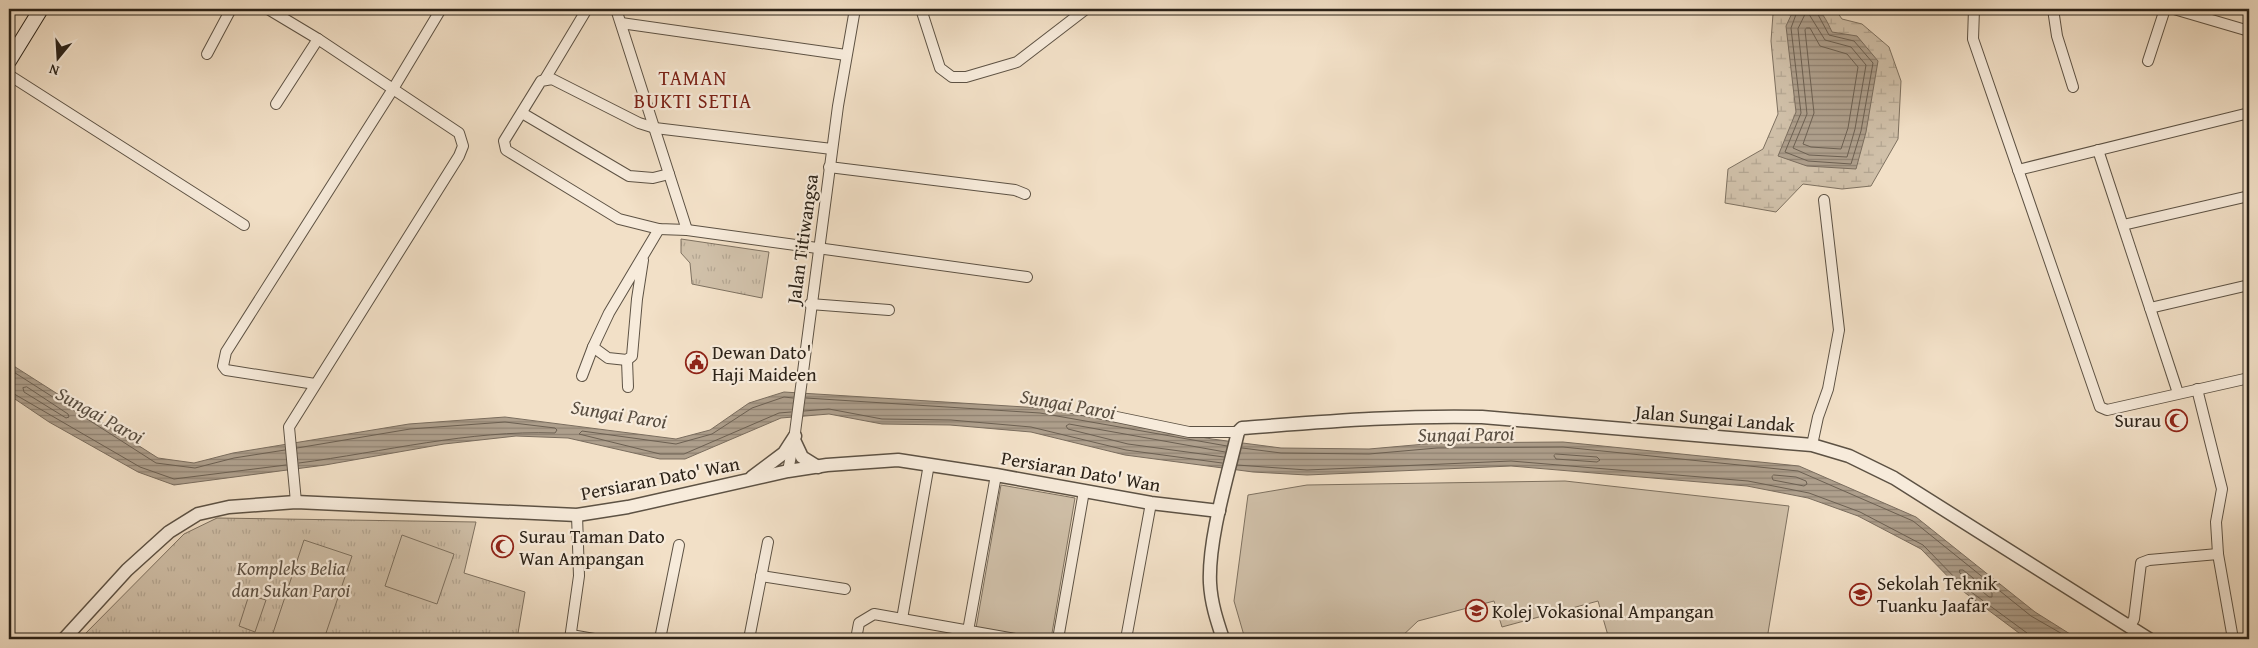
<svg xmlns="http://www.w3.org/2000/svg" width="2258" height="648" font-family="'Gentium Book Plus',serif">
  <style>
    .wetland { fill: url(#wetland-marsh); stroke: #7e7160 }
    .park { fill: url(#park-tufts); stroke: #7e7160 }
    .pitch { fill: #d0c0a9; stroke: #7e7160 }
    .water { fill: url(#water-rules); stroke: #7a6d5e }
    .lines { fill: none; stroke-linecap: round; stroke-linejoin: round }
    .shore { stroke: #6c6052; stroke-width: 1 }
    .minor-casing { stroke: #5d5244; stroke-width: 12 }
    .tertiary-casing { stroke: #5d5244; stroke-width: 15 }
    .secondary-casing { stroke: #2b2218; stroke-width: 16 }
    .minor { stroke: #f7ebdb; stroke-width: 10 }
    .tertiary { stroke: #f7ebdb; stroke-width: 12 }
    .secondary { stroke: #f7ebdb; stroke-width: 14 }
    .labels { text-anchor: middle; stroke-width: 4.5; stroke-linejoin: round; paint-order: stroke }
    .street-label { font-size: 19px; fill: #2b2218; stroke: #f7ebdb }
    .poi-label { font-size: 19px; fill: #2b2218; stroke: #f7ebdb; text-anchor: start }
    .park-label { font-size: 19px; font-style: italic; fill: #5d5144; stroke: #f7ebdb }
    .neighbourhood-label { font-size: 20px; letter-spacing: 1px; fill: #7a1f14; stroke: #f7ebdb }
    .water-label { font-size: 20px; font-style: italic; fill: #594e41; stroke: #f7ebdb }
  </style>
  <defs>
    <pattern id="wetland-marsh" width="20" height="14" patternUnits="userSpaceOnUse" patternTransform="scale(1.25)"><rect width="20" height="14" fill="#d0c0a9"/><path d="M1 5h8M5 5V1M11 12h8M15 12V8" fill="none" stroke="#b3a591"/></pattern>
    <pattern id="park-tufts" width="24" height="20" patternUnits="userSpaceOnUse" patternTransform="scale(1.25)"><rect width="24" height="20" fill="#d0c0a9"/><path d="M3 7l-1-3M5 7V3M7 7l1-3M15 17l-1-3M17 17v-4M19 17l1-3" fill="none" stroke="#b3a591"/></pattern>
    <pattern id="water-rules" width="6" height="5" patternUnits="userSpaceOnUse" patternTransform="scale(1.25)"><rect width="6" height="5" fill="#ae9f8c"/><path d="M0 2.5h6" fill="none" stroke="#8e8171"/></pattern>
  </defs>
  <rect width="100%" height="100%" fill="#f2e0c7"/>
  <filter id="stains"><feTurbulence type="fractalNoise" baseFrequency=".004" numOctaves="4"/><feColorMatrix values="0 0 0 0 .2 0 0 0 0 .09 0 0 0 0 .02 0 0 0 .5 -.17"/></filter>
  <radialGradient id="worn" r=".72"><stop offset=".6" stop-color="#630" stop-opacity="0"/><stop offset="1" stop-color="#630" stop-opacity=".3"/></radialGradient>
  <path class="wetland" d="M 1776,9 L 1835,9 L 1842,19 L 1862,24 L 1889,47 L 1901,81 L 1898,139 L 1871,186 L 1842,189 L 1803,184 L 1776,212 L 1725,203 L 1728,169 L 1763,149 L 1778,114 L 1771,41 L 1773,14 Z"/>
  <g class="park">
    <path d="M 681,239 L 769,252 L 762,298 L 692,284 L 690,263 L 681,253 Z"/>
    <path d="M 217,518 L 476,522 L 464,573 L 525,592 L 517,639 L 80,639 L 184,534 Z"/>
  </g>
  <g class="pitch">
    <path d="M 1565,481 L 1789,506 L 1767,639 L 1609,639 L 1598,601 L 1502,627 L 1494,601 L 1418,621 L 1399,639 L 1245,639 L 1234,601 L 1248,495 L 1307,485 Z"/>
    <path d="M 1001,485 L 1075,498 L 1051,639 L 976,628 Z"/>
    <path d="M 402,535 L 454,554 L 437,604 L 385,586 Z"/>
    <path d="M 304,540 L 352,556 L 324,639 L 271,639 Z"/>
    <path d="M 249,595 L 266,600 L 255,632 L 239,626 Z"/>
  </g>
  <g class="water">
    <path d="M 1794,9 C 1820,9 1821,8 1832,32 L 1857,36 L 1878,61 L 1866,132 L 1856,169 L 1807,166 L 1778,156 L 1796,112 L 1786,26 Z"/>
    <path d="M 9,363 L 158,458 L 194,463 L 233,453 L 409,424 L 505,417 L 676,439 L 710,430 L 749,403 L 784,392 L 1041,408 L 1212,439 L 1281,448 L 1369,449 L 1437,443 L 1563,442 L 1799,466 L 1916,517 L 2035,612 L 2078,639 L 2027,639 L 1960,589 L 1921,549 L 1858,516 L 1808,498 L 1747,486 L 1511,466 L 1307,475 L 1253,472 L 1125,455 L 1031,432 L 950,425 L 882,424 L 829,414 L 781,418 L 685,459 L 660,459 L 568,438 L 516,436 L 444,444 L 325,465 L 174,485 L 138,472 L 49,422 L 9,395 Z"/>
  </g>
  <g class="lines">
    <g class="shore">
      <path d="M 1798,9 L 1791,28 L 1801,113 L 1785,152 L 1808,161 L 1851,164 L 1861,131 L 1873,63 L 1854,41 L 1829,35 L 1815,9"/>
      <path d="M 1807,11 L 1825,40 L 1851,47 L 1866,65 L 1855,129 L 1847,157 L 1809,155 L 1793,148 L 1807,114 L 1798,29 Z"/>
      <path d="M 1807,28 L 1810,28 L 1820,46 L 1847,54 L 1858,67 L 1848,128 L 1841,149 L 1811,147 L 1803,144 L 1814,113 L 1805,30 Z"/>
      <path d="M 9,369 L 156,463 L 195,468 L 234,458 L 285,450"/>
      <path d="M 27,387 L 68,414 L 69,417 L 66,418 L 24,392 L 23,388 Z"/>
      <path d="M 9,391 L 140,467 L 174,479 L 286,465"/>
      <path d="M 806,398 L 1040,413 L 1227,446"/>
      <path d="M 804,411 L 829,409 L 882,419 L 951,420 L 1031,427 L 1126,450 L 1222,463"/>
      <path d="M 791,412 L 779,413 L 684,454 L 660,454 L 579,434 L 582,431 L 676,444 L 712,434 L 752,408 L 784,397 L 793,398"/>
      <path d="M 297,448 L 410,429 L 505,422 L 555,428 L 557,430 L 555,433 C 468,430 384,452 299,463"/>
      <path d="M 1242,448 L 1281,453 L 1369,454 L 1437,448 L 1563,447 L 1798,471 L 1913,521 L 2031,616 L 2071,639"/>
      <path d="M 1556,454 L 1597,457 L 1600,460 L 1597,462 L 1556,459 L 1554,456 Z"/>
      <path d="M 1224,457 L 1128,444 L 1068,429 L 1066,426 L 1069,424 L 1225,452"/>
      <path d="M 1237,465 L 1307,470 L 1511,461 L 1748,481 L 1809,493 L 1860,512 L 1923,545 L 1963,586 L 2027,633 L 2029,639"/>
      <path d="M 1774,475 L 1796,477 L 1806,481 L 1807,484 L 1804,486 L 1773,480 L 1772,477 Z"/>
      <path d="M 1960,570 L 1963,570 L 1992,593 L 1992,597 L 1989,597 L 1960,573 Z"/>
    </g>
    <defs>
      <g id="minor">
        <path d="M 268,9 L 318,39 L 459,133 L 463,146 L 459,156 L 289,427 L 296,502"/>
        <path d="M 616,9 L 687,230"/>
        <path d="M 921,9 L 940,68 L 952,77 L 966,77 L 1017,62 L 1086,9"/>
        <path d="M 1974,9 L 1973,39 L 2100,407 L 2107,410 L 2249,378"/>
        <path d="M 2053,9 L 2057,36 L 2073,87"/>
        <path d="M 2174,9 L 2249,31"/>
        <path d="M 621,23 L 846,55"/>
        <path d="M 207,54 L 231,9"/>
        <path d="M 2148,61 L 2165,9"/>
        <path d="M 9,75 L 244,225"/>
        <path d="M 545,79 L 587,9"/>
        <path d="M 276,104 L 318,39"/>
        <path d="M 522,113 L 629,176 L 653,178 L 669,174"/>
        <path d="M 832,149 L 655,128 L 639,123 L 552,79 L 541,81 L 504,141 L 506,150 L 619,219 L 659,229 L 687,230 L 1027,277"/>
        <path d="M 2098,150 L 2178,393"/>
        <path d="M 829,167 L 1015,190 L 1025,194"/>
        <path d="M 2018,170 L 2249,113"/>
        <path d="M 2123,225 L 2249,196"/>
        <path d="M 643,260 L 637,299 L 632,356 L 627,360 L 608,358 L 593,347 L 609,313 L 659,229"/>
        <path d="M 810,304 L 889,310"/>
        <path d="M 2150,308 L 2249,285"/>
        <path d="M 627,360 L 628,387"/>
        <path d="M 582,376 L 593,347"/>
        <path d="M 315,384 L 226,370 L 223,366 L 226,352 L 393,89 L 441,9"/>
        <path d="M 2197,389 L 2222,489 L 2216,522 L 2218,554 L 2233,639"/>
        <path d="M 1083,410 L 1189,432 L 1238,432"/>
        <path d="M 1812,445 L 1818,417 L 1828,389 L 1839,330 L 1824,200"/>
        <path d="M 788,471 L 794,440 L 838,106 L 855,9"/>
        <path d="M 761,576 L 845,589"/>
        <path d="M 902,619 L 929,464"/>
        <path d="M 2129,627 L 2134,619 L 2141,563 L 2149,560 L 2218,554"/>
        <path d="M 968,631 L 996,475"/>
        <path d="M 571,635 L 594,639"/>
        <path d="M 570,639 L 579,576 L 577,515"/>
        <path d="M 660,639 L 679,545"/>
        <path d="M 749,639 L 768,542"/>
        <path d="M 856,639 L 859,623 L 874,614 L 1015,639"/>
        <path d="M 1058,639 L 1084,491"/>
        <path d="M 1126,639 L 1151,503"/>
      </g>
      <g id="tertiary">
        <path d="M 794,440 L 802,457 L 818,467"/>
        <path d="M 752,477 L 784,453 L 795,436"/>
        <path d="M 64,639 L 127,570 L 169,532 L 198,514 L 229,507 L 296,502 L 577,515 L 628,507 L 788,471 L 827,465 L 898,460 L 996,475 L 1151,503 L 1219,511"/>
        <path d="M 1223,639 C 1217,621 1211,603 1210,583 C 1208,539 1228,475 1238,432 L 1242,428 C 1322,422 1402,415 1482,417 L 1812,445 L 1849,456 L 1894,478 L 2149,639"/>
      </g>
      <path id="secondary" d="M 9,61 L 41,9"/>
    </defs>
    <use href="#minor" class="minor-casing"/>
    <use href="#tertiary" class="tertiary-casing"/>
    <use href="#secondary" class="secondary-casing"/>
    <use href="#minor" class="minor"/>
    <use href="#tertiary" class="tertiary"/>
    <use href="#secondary" class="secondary"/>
  </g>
  <defs>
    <symbol id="civic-ring" viewBox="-11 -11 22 22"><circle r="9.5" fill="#f7ebdb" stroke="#8f2418" stroke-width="1.5"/><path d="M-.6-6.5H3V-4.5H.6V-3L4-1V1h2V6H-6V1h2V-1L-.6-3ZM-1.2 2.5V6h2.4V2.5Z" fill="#8f2418"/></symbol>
    <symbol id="mosque-ring" viewBox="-11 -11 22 22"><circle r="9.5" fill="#f7ebdb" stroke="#8f2418" stroke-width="1.5"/><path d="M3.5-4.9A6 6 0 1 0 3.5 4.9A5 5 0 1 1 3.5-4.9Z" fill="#8f2418"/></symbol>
    <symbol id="school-ring" viewBox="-11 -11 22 22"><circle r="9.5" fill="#f7ebdb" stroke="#8f2418" stroke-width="1.5"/><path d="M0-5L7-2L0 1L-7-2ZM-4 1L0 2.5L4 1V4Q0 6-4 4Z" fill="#8f2418"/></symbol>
  </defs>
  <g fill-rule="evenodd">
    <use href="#civic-ring" x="684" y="350" width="25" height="25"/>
    <use href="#mosque-ring" x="2164" y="408" width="25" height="25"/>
    <use href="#mosque-ring" x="490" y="534" width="25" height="25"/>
    <use href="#school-ring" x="1848" y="582" width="25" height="25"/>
    <use href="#school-ring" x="1464" y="598" width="25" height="25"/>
  </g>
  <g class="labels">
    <g class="street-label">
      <text transform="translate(802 239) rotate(-82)" y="7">Jalan Titiwangsa</text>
      <text transform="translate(1715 418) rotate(5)" y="7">Jalan Sungai Landak</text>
      <text transform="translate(1081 471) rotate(10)" y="7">Persiaran Dato' Wan</text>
      <text transform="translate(660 478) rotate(-11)" y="7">Persiaran Dato' Wan</text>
    </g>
    <g class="poi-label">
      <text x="712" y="359">Dewan Dato'<tspan x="712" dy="22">Haji Maideen</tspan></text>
      <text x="2161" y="427" text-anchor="end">Surau</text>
      <text x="519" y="543">Surau Taman Dato<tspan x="519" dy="22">Wan Ampangan</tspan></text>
      <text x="1877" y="590">Sekolah Teknik<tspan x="1877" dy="22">Tuanku Jaafar</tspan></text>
      <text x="1492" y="618">Kolej Vokasional Ampangan</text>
    </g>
    <g class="park-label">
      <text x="291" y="575">Kompleks Belia<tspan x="291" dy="22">dan Sukan Paroi</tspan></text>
    </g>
    <g class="neighbourhood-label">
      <text x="693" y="85">TAMAN<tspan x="693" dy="23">BUKTI SETIA</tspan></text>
    </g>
    <g class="water-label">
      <text transform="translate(1068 404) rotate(10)" y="7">Sungai Paroi</text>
      <text transform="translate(619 414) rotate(9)" y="7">Sungai Paroi</text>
      <text transform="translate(100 415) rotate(29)" y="7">Sungai Paroi</text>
      <text transform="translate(1466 434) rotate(-1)" y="7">Sungai Paroi</text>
    </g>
  </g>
  <rect width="2258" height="648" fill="none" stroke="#f2e0c7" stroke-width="30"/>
  <rect x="10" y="10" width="2238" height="628" fill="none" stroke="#2b2218" stroke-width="2.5"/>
  <rect x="15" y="15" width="2228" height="618" fill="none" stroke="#2b2218"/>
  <g transform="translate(58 58) rotate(198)" stroke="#f7ebdb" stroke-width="4" paint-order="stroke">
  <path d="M0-4L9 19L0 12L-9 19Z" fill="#2b2218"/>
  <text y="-8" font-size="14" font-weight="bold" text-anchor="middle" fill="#2b2218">N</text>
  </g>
  <rect width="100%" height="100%" filter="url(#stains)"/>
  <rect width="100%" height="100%" fill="url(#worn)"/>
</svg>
